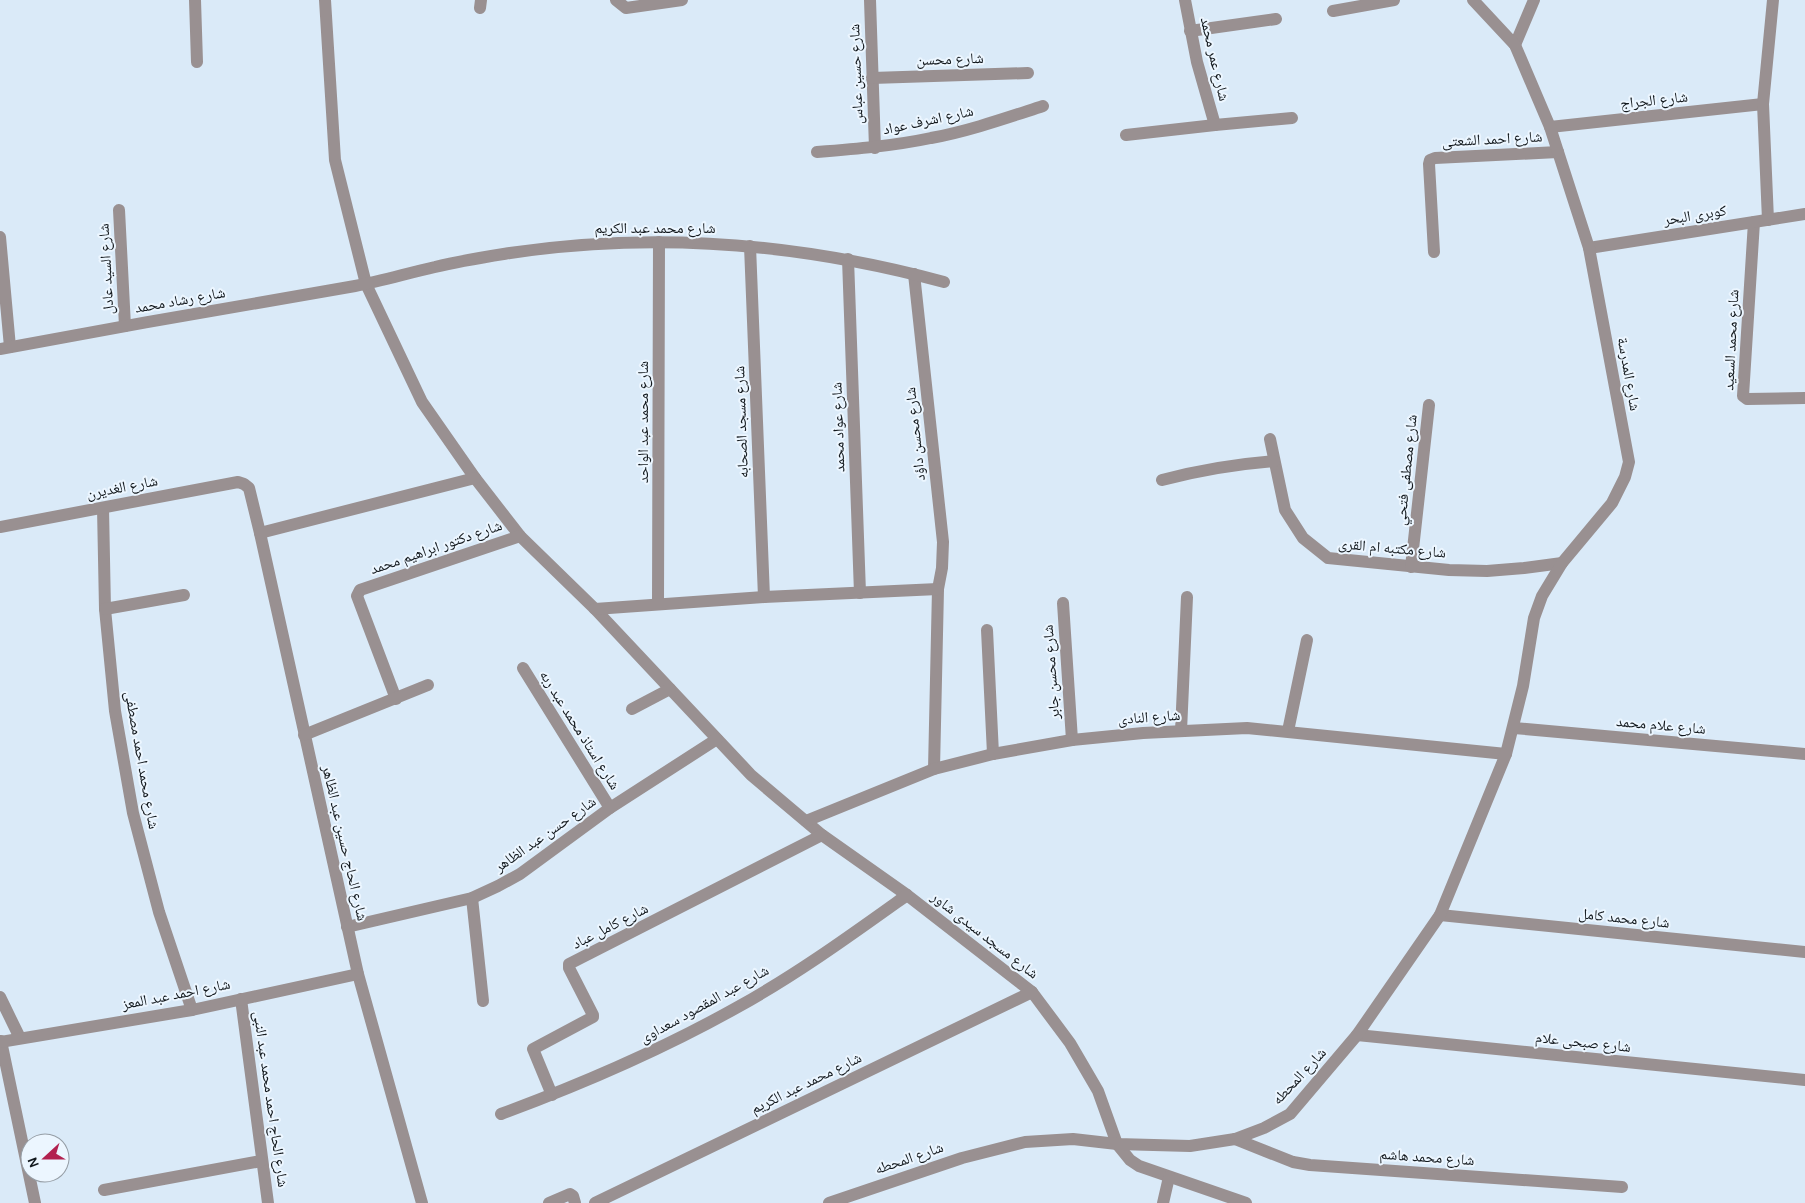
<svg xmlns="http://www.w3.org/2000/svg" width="1805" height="1203" font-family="Karla,'Noto Naskh Arabic',sans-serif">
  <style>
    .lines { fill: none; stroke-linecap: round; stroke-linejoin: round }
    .minor { stroke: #999091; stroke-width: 12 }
    .labels { text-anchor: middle; stroke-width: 4; stroke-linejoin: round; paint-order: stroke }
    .street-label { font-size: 15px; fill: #12181d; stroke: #ecf6ff }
  </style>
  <rect width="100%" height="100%" fill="#daeaf8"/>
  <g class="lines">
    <g class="minor">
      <path d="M 195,0 L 197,62"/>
      <path d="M 325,0 L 335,160 L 366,284 L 422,402 L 475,478 L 520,536 L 595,609 L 751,775 L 822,835 L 907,895 L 1032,992 L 1070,1043 L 1098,1091 L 1117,1144 L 1130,1160 L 1139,1166 L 1246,1203"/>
      <path d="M 616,0 L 626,8 L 682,0"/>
      <path d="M 870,0 L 875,148"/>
      <path d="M 1185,0 L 1197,62 L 1215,125"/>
      <path d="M 480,8 L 481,0"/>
      <path d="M 1333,11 L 1394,0"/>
      <path d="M 1190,31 L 1276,19"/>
      <path d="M 1515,45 L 1534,0"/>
      <path d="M 872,78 L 1028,73"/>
      <path d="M 1550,127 L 1763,104"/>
      <path d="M 1126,135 L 1215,125 L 1292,118"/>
      <path d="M 817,152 C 855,149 893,146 931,138 C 969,131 1006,118 1043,106"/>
      <path d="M 119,210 L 125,326"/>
      <path d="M 1768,220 L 1763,104 L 1773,0"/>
      <path d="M 1754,222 L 1743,396 L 1747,399 L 1805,398"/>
      <path d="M 0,237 L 10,347"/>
      <path d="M 750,246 L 764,597"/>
      <path d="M 1589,248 L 1805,214"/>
      <path d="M 1434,252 L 1429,164 L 1430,160 L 1435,158 L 1558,152"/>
      <path d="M 848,259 L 860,593"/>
      <path d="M 914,274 L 943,542 L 942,568 L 938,589 L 934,769"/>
      <path d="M 0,349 C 118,327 237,306 355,286 C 382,281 408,273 435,267 C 459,261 485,257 510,253 C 655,231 803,244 944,282"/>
      <path d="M 1270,439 L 1285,510 L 1303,538 L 1328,558 L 1449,570 L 1487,571 L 1524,568 L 1562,563"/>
      <path d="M 1162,480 C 1199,470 1236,464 1274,461"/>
      <path d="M 103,508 L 105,609 L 115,711 L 133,813 L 159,912 L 192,1010"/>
      <path d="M 0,527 L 238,482 L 244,484 L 249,488 L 260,533 L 358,974 L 422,1203"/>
      <path d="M 260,533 L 475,478"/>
      <path d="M 1411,567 L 1429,405"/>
      <path d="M 658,603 L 659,242"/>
      <path d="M 1063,603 L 1072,740"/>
      <path d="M 105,609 L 184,595"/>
      <path d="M 595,609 L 764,597 L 938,589"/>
      <path d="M 987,630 L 993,754"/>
      <path d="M 523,668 L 610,808"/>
      <path d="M 396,699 L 357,596 L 360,590 L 520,536"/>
      <path d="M 632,709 L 670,689"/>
      <path d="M 1514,728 L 1805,754"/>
      <path d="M 1181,731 L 1187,597"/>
      <path d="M 1288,731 L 1307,640"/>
      <path d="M 304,735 L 428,685"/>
      <path d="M 806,821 L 934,769 L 993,754 L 1072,740 L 1143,733 L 1247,728 L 1506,754"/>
      <path d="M 472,898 L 483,1001"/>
      <path d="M 1440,915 L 1805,952"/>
      <path d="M 347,927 L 472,898 L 498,886 L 520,874 L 610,808 L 717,739"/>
      <path d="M 0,997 L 20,1038"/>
      <path d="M 241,999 L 268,1203"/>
      <path d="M 1357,1035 L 1805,1080"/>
      <path d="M 1,1041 L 35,1203"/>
      <path d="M 0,1042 L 192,1010 L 358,974"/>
      <path d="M 552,1095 L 533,1049 L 593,1017 L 593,1015 L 569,968 L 569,964 L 822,835"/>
      <path d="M 501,1114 C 582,1084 661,1050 736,1008 C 796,975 851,935 907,895"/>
      <path d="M 1235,1139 L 1293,1162 L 1310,1165 L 1622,1187"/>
      <path d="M 104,1190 L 261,1161"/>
      <path d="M 549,1203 L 570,1194 L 573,1196 L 575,1203"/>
      <path d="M 595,1203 L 1032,992"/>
      <path d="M 829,1203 L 962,1158 L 1025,1142 L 1073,1139 L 1117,1144 L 1190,1146 L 1235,1139 L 1264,1128 L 1290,1114 L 1357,1035 L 1440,915 L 1506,754 L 1523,686 L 1534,618 L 1542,596 L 1562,563 L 1612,503 L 1625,477 L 1629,462 L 1589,248 L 1550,127 L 1515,45 L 1473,0"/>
      <path d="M 1163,1203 L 1169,1177"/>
    </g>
  </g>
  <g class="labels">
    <g class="street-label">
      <text transform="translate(950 59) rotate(-2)" y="5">شارع محسن</text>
      <text transform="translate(1215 59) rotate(77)" y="5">شارع عمر محمد</text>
      <text transform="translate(856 74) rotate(-92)" y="5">شارع حسين عباس</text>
      <text transform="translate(1654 100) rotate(-6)" y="5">شارع الجراج</text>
      <text transform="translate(928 120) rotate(-12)" y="5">شارع اشرف عواد</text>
      <text transform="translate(1492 139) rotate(-3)" y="5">شارع احمد الشعتى</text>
      <text transform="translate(1695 215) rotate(-9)" y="5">كوبرى البحر</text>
      <text x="655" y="233">شارع محمد عبد الكريم</text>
      <text transform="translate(106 269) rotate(-93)" y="5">شارع السيد عادل</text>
      <text transform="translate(180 300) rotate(-10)" y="5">شارع رشاد محمد</text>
      <text transform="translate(1731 340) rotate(-87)" y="5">شارع محمد السعيد</text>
      <text transform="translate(1629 374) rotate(80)" y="5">شارع المدرسة</text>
      <text transform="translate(643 422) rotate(-90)" y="5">شارع محمد عبد الواحد</text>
      <text transform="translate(741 422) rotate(-92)" y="5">شارع مسجد الصحابه</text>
      <text transform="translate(838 427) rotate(-92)" y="5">شارع عواد محمد</text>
      <text transform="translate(915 434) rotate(-96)" y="5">شارع محسن داؤد</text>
      <text transform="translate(1406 470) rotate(-84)" y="5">شارع مصطفى فتحي</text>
      <text transform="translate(122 487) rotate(-11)" y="5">شارع الغديرن</text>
      <text transform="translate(436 547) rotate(-19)" y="5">شارع دكتور ابراهيم محمد</text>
      <text transform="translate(1392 548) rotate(5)" y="5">شارع مكتبه ام القرى</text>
      <text transform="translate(1051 672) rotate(-94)" y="5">شارع محسن جابر</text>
      <text transform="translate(1149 717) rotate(-4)" y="5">شارع النادى</text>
      <text transform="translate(1661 725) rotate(5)" y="5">شارع علام محمد</text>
      <text transform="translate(580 730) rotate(58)" y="5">شارع استاذ محمد عبد ربه</text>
      <text transform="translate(142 760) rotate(80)" y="5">شارع محمد احمد مصطفى</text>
      <text transform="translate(545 834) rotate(-35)" y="5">شارع حسن عبد الظاهر</text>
      <text transform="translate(345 843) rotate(77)" y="5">شارع الحاج حسين عبد الظاهر</text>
      <text transform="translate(1624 918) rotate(6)" y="5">شارع محمد كامل</text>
      <text transform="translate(610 926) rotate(-27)" y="5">شارع كامل عباد</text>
      <text transform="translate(985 935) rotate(38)" y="5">شارع مسجد سيدى شاور</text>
      <text transform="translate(176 994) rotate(-11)" y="5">شارع احمد عبد المعز</text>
      <text transform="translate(704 1004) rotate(-29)" y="5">شارع عبد المقصود سعداوى</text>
      <text transform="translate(1583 1042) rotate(6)" y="5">شارع صبحى علام</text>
      <text transform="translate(1299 1076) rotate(-47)" y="5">شارع المحطه</text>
      <text transform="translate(806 1083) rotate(-26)" y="5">شارع محمد عبد الكريم</text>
      <text transform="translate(271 1099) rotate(82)" y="5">شارع الحاج احمد محمد عبد النبى</text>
      <text transform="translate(1427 1157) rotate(4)" y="5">شارع محمد هاشم</text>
      <text transform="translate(909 1158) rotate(-19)" y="5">شارع المحطه</text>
    </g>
  </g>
  <g transform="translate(45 1158) rotate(249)"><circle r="24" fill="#ecf6ff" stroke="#959da5"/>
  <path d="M0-4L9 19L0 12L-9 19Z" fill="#b2214f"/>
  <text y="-8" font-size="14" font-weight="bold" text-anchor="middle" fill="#12181d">N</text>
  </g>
</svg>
